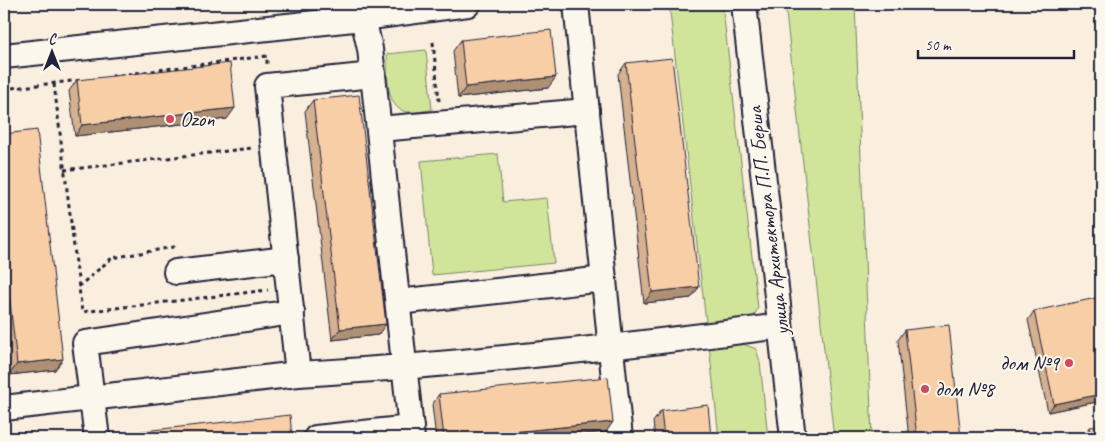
<svg xmlns="http://www.w3.org/2000/svg" width="1105" height="442" font-family="Caveat,sans-serif">
  <style>
    .green { fill: #d0e59a; stroke: #79846a }
    .lines { fill: none; stroke-linecap: round; stroke-linejoin: round }
    .minor-casing { stroke: #22223b; stroke-width: 28 }
    .path { stroke: #22223b; stroke-width: 3; stroke-dasharray: 4 4; stroke-linecap: butt }
    .minor { stroke: #fbf7ec; stroke-width: 24 }
    .wall { fill: #d5b190; stroke: #22223b }
    .shaded-wall { fill: #ae9075; stroke: #22223b }
    .building { fill: #f8cea7; stroke: #22223b }
    .poi-dot { fill: #d1495b; stroke: #fbf7ec; stroke-width: 2 }
    .labels { text-anchor: middle; stroke-width: 4; stroke-linejoin: round; paint-order: stroke }
    .poi-label { font-size: 21px; fill: #22223b; stroke: #fbf7ec; text-anchor: start }
    .street-label { font-size: 21px; fill: #22223b; stroke: #fbf7ec }
  </style>
  <rect width="100%" height="100%" fill="#faefde"/>
  <filter id="ink" filterUnits="userSpaceOnUse"><feTurbulence type="fractalNoise" baseFrequency=".02" numOctaves="2"/><feDisplacementMap in="SourceGraphic" scale="10" xChannelSelector="R" yChannelSelector="G"/><feConvolveMatrix kernelMatrix="1 2 1 2 8 2 1 2 1" color-interpolation-filters="sRGB"/></filter>
  <g filter="url(#ink)">
    <g class="green">
      <path d="M 669,4 L 711,4 L 723,10 L 758,308 L 753,318 L 744,322 L 706,322 Z"/>
      <path d="M 785,4 L 855,4 L 872,438 L 834,438 Z"/>
      <path d="M 426,50 L 432,110 C 425,110 416,113 408,112 C 384,110 388,71 387,54 Z"/>
      <path d="M 498,154 L 503,202 L 547,198 L 554,263 L 432,275 L 421,161 Z"/>
      <path d="M 743,344 L 756,349 L 760,362 L 768,438 L 719,438 L 709,345 Z"/>
    </g>
    <g class="lines">
      <defs>
        <g id="minor">
          <path d="M 576,4 L 620,438"/>
          <path d="M 744,4 L 793,438"/>
          <path d="M 363,18 L 370,49 L 373,75 L 412,438"/>
          <path d="M 4,56 L 363,18 L 468,4"/>
          <path d="M 373,75 L 267,86 L 298,374 C 460,365 620,347 780,326"/>
          <path d="M 379,129 L 587,111"/>
          <path d="M 176,272 L 286,259"/>
          <path d="M 398,302 L 604,279"/>
          <path d="M 4,408 L 298,374"/>
          <path d="M 97,438 L 85,343 L 292,312"/>
          <path d="M 316,438 L 411,428"/>
        </g>
      </defs>
      <use href="#minor" class="minor-casing"/>
      <g class="path">
        <path d="M 433,42 L 439,101"/>
        <path d="M 112,76 L 267,56 L 267,66"/>
        <path d="M 54,84 L 82,312 L 268,290"/>
        <path d="M 4,89 L 81,80"/>
        <path d="M 64,170 L 252,148"/>
        <path d="M 78,287 L 112,258 L 174,247 L 174,250"/>
      </g>
      <use href="#minor" class="minor"/>
    </g>
    <g class="wall">
      <path d="M 461,40 L 548,88 L 458,98 L 453,51 Z"/>
      <path d="M 626,63 L 699,287 L 691,298 L 644,303 L 618,74 Z"/>
      <path d="M 77,80 L 227,119 L 75,136 L 69,91 Z"/>
      <path d="M 313,100 L 378,335 L 332,340 L 305,111 Z"/>
      <path d="M 4,134 L 55,370 L 9,375 L 4,330 Z"/>
      <path d="M 1034,311 L 1101,401 L 1048,412 L 1028,320 Z"/>
      <path d="M 905,330 L 961,438 L 909,438 L 898,340 Z"/>
      <path d="M 439,394 L 606,432 L 544,438 L 436,438 L 432,405 Z"/>
      <path d="M 661,411 L 711,438 L 655,438 L 653,422 Z"/>
      <path d="M 1090,427 L 1101,438 L 1083,438 Z"/>
    </g>
    <g class="shaded-wall">
      <path d="M 556,77 L 548,88 L 458,98 L 466,87 Z"/>
      <path d="M 235,108 L 227,119 L 75,136 L 82,125 Z"/>
      <path d="M 699,287 L 691,298 L 644,303 L 652,292 Z"/>
      <path d="M 386,324 L 378,335 L 332,340 L 340,329 Z"/>
      <path d="M 63,359 L 55,370 L 9,375 L 17,364 Z"/>
      <path d="M 1101,394 L 1101,401 L 1048,412 L 1054,404 Z"/>
      <path d="M 613,422 L 606,432 L 544,438 L 453,438 Z"/>
    </g>
    <g class="building">
      <path d="M 551,30 L 556,77 L 466,87 L 461,40 Z"/>
      <path d="M 672,58 L 699,287 L 652,292 L 626,63 Z"/>
      <path d="M 230,63 L 235,108 L 82,125 L 77,80 Z"/>
      <path d="M 359,95 L 386,324 L 340,329 L 313,100 Z"/>
      <path d="M 37,130 L 63,359 L 17,364 L 4,249 L 4,134 Z"/>
      <path d="M 1101,297 L 1101,394 L 1054,404 L 1034,311 Z"/>
      <path d="M 949,325 L 961,438 L 917,438 L 905,330 Z"/>
      <path d="M 608,377 L 613,422 L 453,438 L 444,438 L 439,394 Z"/>
      <path d="M 708,405 L 711,438 L 664,438 L 661,411 Z"/>
      <path d="M 290,415 L 292,438 L 117,438 L 116,434 Z"/>
      <path d="M 1101,426 L 1101,438 L 1091,438 L 1090,427 Z"/>
    </g>
  </g>
  <g class="poi-dot">
    <circle cx="170" cy="119" r="5"/>
    <circle cx="1069" cy="363" r="5"/>
    <circle cx="925" cy="389" r="5"/>
  </g>
  <g class="labels">
    <g class="poi-label">
      <text x="180" y="126">Ozon</text>
      <text x="1059" y="370" text-anchor="end">дом №9</text>
      <text x="935" y="396">дом №8</text>
    </g>
    <g class="street-label">
      <text transform="translate(768 221) rotate(-97)" y="7">улица Архитектора П.П. Берша</text>
    </g>
  </g>
  <rect width="1105" height="442" fill="none" stroke="#fbf7ec" stroke-width="20"/>
  <rect x="10" y="10" width="1085" height="422" fill="none" stroke="#22223b" stroke-width="2" filter="url(#ink)"/>
  <g transform="translate(52 52)" stroke="#fbf7ec" stroke-width="4" paint-order="stroke">
  <path d="M0-4L9 19L0 12L-9 19Z" fill="#22223b"/>
  <text y="-8" font-size="14" font-weight="bold" text-anchor="middle" fill="#22223b">С</text>
  </g>
  <path d="M918 50v8h156v-8" fill="none" stroke="#22223b" stroke-width="2.5"/>
  <text x="925" y="50" font-size="15" fill="#22223b" stroke="#fbf7ec" stroke-width="4" paint-order="stroke">50 m</text>
</svg>
